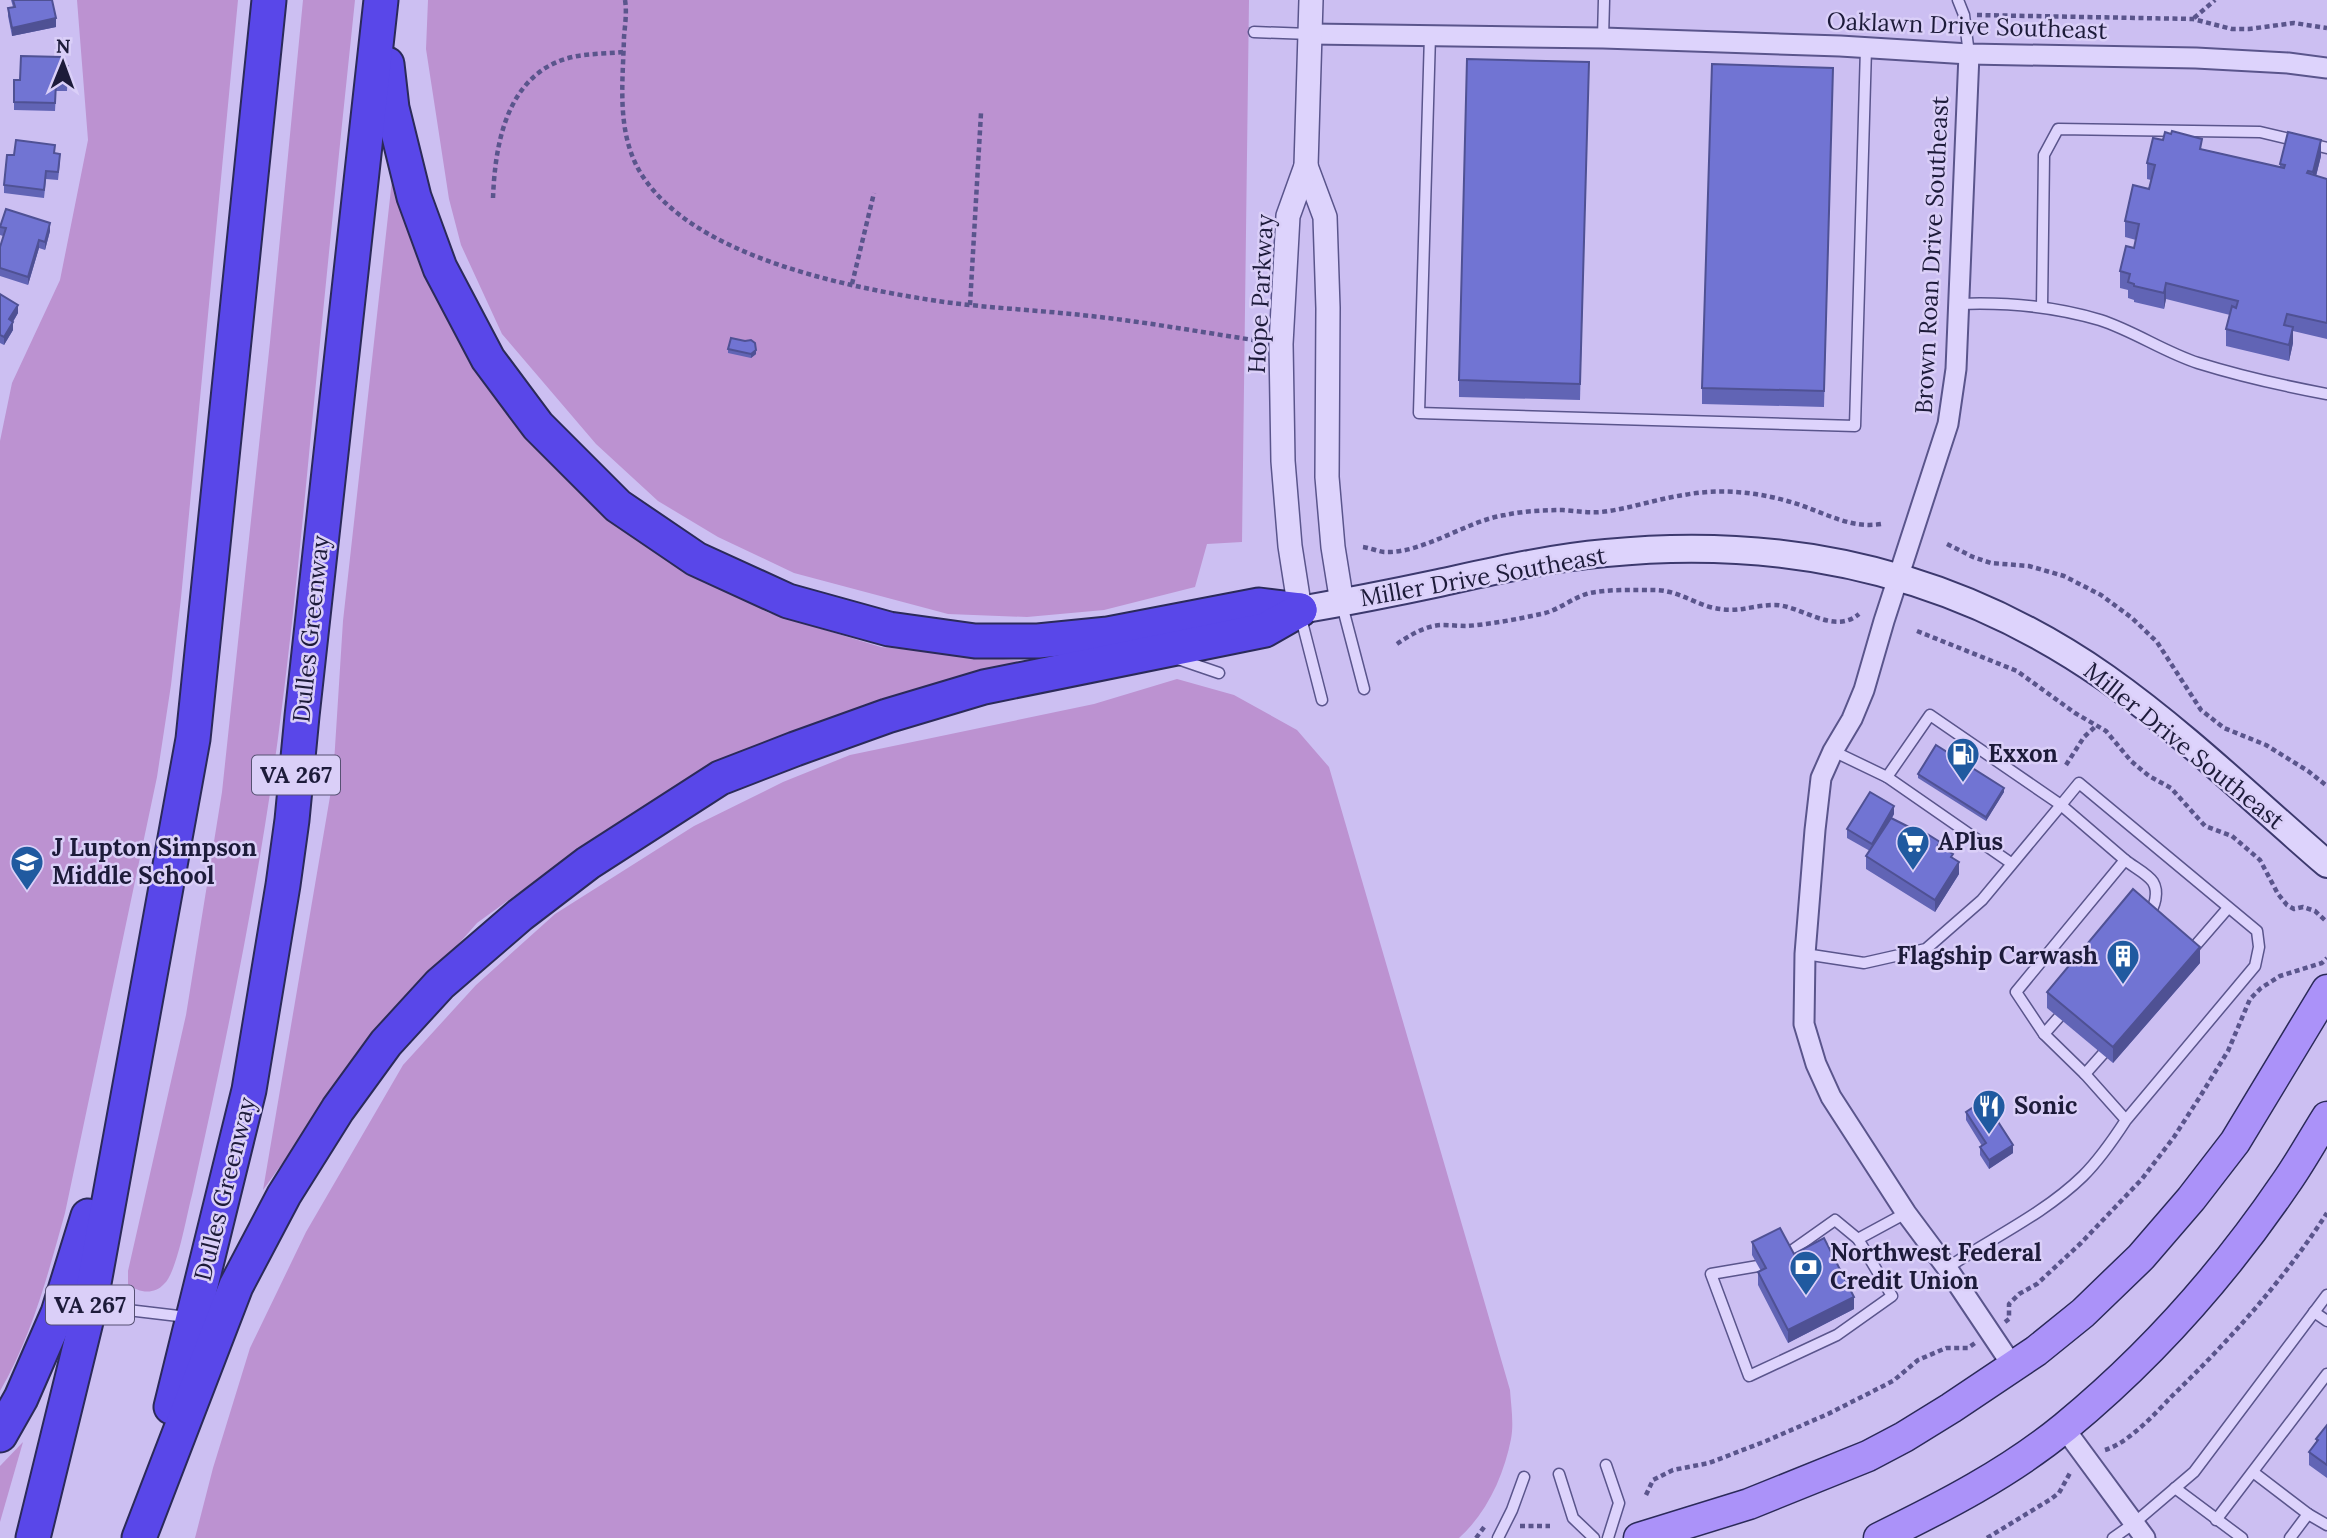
<svg xmlns="http://www.w3.org/2000/svg" width="2327" height="1538" font-family="Lora,serif">
  <style>
    .green { fill: #bc92d1 }
    .lines { fill: none; stroke-linecap: round; stroke-linejoin: round }
    .service-casing { stroke: #5a558c; stroke-width: 13 }
    .minor-casing { stroke: #5a558c; stroke-width: 23 }
    .tertiary-casing { stroke: #5a558c; stroke-width: 26 }
    .secondary-casing { stroke: #3c396e; stroke-width: 30 }
    .primary-casing { stroke: #2b2a59; stroke-width: 33 }
    .motorway-casing { stroke: #2b2a59; stroke-width: 37 }
    .path { stroke: #5a558c; stroke-width: 4.5; stroke-dasharray: 5 3.5; stroke-linecap: butt }
    .service { stroke: #ddd3fc; stroke-width: 10 }
    .minor { stroke: #ddd3fc; stroke-width: 19 }
    .tertiary { stroke: #ddd3fc; stroke-width: 23 }
    .secondary { stroke: #ddd3fc; stroke-width: 26 }
    .primary { stroke: #ab92f9; stroke-width: 30 }
    .motorway { stroke: #5947e9; stroke-width: 33 }
    .wall { fill: #6164b5 }
    .shaded-wall { fill: #4f5194 }
    .building { fill: #7174d3; stroke: #4f5194; stroke-width: 2 }
    .labels { text-anchor: middle; stroke-width: 5; stroke-linejoin: round; paint-order: stroke }
    .shield { fill: #dacff8; stroke: #565173; stroke-width: 2 }
    .shield-label { font-size: 23px; font-weight: bold; fill: #1d1b3a }
    .street-label { font-size: 24px; fill: #1d1b3a; stroke: #dacff8 }
    .poi-label { font-size: 24px; font-weight: bold; fill: #1d1b3a; stroke: #dacff8; text-anchor: start }
  </style>
  <rect width="100%" height="100%" fill="#ccbff2"/>
  <g class="green">
    <path d="M 77,0 L 238,0 L 181,598 L 171,685 L 157,777 L 65,1213 C 48,1274 32,1336 0,1391 L 0,441 L 12,383 L 60,280 L 88,140 Z"/>
    <path d="M 303,0 L 355,0 C 340,141 326,282 312,423 C 302,528 292,633 278,738 C 257,892 226,1043 192,1195 C 187,1213 177,1273 164,1284 C 154,1295 139,1293 128,1284 L 128,1271 L 186,1015 L 222,792 L 270,342 Z"/>
    <path d="M 428,0 L 1249,0 L 1242,542 L 1207,544 L 1195,587 L 1104,610 L 1027,617 L 948,614 L 794,573 L 718,537 L 658,501 L 596,444 L 502,334 L 461,245 L 449,199 L 426,49 Z"/>
    <path d="M 394,162 L 426,271 L 671,560 L 769,613 L 881,647 L 1023,661 L 907,695 L 722,763 L 601,833 L 477,923 L 359,1057 L 263,1190 L 333,779 L 343,621 Z"/>
    <path d="M 1177,679 L 1234,695 L 1297,730 L 1329,767 L 1510,1390 C 1511,1405 1514,1424 1511,1439 C 1504,1475 1487,1513 1459,1538 L 195,1538 L 213,1468 L 250,1348 L 306,1232 L 403,1065 L 476,985 L 555,914 L 694,826 L 783,782 L 850,755 L 1094,704 Z"/>
    <path d="M 23,1442 L 0,1522 L 0,1466 Z"/>
  </g>
  <g class="lines">
    <defs>
      <g id="service">
        <path d="M 1958,0 L 1964,15 L 1969,54"/>
        <path d="M 1254,32 L 1310,34"/>
        <path d="M 1430,35 L 1419,413 L 1855,426 L 1866,48"/>
        <path d="M 1603,38 L 1604,0"/>
        <path d="M 1958,304 C 2006,302 2053,306 2100,320 C 2134,331 2164,352 2198,363 C 2240,376 2284,386 2327,394"/>
        <path d="M 2042,307 L 2044,155 L 2058,129 L 2260,132 L 2327,148"/>
        <path d="M 1342,605 L 1364,689"/>
        <path d="M 1301,618 L 1322,700"/>
        <path d="M 1178,659 L 1219,673"/>
        <path d="M 1887,777 L 2011,863"/>
        <path d="M 2125,860 C 2132,866 2148,874 2153,882 C 2159,892 2155,907 2148,915"/>
        <path d="M 2189,953 L 2228,908"/>
        <path d="M 1805,954 L 1864,963 L 1926,949 L 1982,900 L 2061,805 L 1930,715 L 1887,777 L 1833,751"/>
        <path d="M 2044,1034 L 2067,1008"/>
        <path d="M 2085,1074 L 2109,1047"/>
        <path d="M 1787,1254 L 1835,1220 L 1858,1239"/>
        <path d="M 1758,1266 L 1711,1274 L 1749,1376 L 1837,1335 L 1892,1296 L 1858,1239 L 1906,1213"/>
        <path d="M 1947,1268 C 1992,1238 2044,1214 2083,1176 C 2100,1159 2113,1140 2126,1120 L 2085,1074 L 2044,1034 L 2016,992 L 2125,860 L 2061,805 L 2079,783 L 2257,931 L 2259,947 L 2255,966 L 2126,1120"/>
        <path d="M 94,1306 L 187,1317"/>
        <path d="M 2314,1312 L 2327,1321"/>
        <path d="M 1606,1465 L 1619,1503 L 1608,1538"/>
        <path d="M 2253,1472 L 2308,1514 L 2290,1538"/>
        <path d="M 1559,1474 L 1573,1518 L 1594,1538"/>
        <path d="M 2175,1488 L 2242,1538"/>
        <path d="M 2308,1514 L 2327,1525"/>
        <path d="M 2216,1520 L 2327,1374"/>
        <path d="M 1498,1538 L 1512,1510 L 1524,1477"/>
        <path d="M 2113,1538 L 2133,1524 L 2194,1472 L 2327,1295"/>
      </g>
      <g id="minor">
        <path d="M 1311,34 L 1603,38 L 1840,46 L 1969,54 L 2196,58 L 2288,63 L 2327,68"/>
        <path d="M 1969,54 L 1956,369 L 1948,424 L 1884,621 L 1864,690 L 1852,719 L 1833,751 L 1821,778 L 1815,830 L 1805,954 L 1804,1024 L 1816,1064 L 1831,1097 L 1906,1213 L 1947,1268 L 2014,1368"/>
        <path d="M 2064,1428 L 2145,1538"/>
      </g>
      <g id="tertiary">
        <path d="M 1306,166 L 1325,217 L 1328,308 L 1327,477 L 1333,547 L 1342,603"/>
        <path d="M 1300,610 L 1290,546 L 1283,461 L 1281,344 L 1288,216 L 1306,166 L 1311,0"/>
      </g>
      <path id="secondary" d="M 1300,610 C 1346,602 1392,593 1439,583 C 1494,571 1549,558 1606,553 C 1787,535 1956,573 2106,678 C 2184,733 2255,802 2327,864"/>
      <g id="primary">
        <path d="M 1639,1538 L 1749,1504 L 1868,1456 L 1904,1437 L 1951,1408 L 2036,1351 L 2083,1313 L 2141,1257 L 2191,1199 L 2235,1142 L 2327,990"/>
        <path d="M 1879,1538 C 1943,1507 2009,1473 2065,1427 C 2150,1357 2223,1275 2285,1184 C 2300,1163 2313,1139 2327,1117"/>
      </g>
      <g id="motorway">
        <path d="M 387,64 L 392,108 L 414,197 L 440,268 L 488,359 L 538,426 L 618,506 L 696,559 L 788,601 L 889,629 L 975,641 L 1038,641 L 1108,634 L 1259,605 L 1300,610"/>
        <path d="M 171,1407 L 249,1090 L 283,885 L 292,820 L 302,716 L 381,0"/>
        <path d="M 0,1435 L 21,1398 L 58,1313 L 88,1216"/>
        <path d="M 33,1538 L 90,1305 L 193,739 L 269,0"/>
        <path d="M 139,1538 L 236,1286 L 284,1195 L 338,1109 L 386,1043 L 440,984 L 520,915 L 588,863 L 720,778 L 795,749 L 887,716 L 984,687 L 1265,630 L 1300,610"/>
      </g>
    </defs>
    <use href="#service" class="service-casing"/>
    <use href="#minor" class="minor-casing"/>
    <use href="#tertiary" class="tertiary-casing"/>
    <use href="#secondary" class="secondary-casing"/>
    <use href="#primary" class="primary-casing"/>
    <use href="#motorway" class="motorway-casing"/>
    <g class="path">
      <path d="M 625,0 C 627,12 625,25 624,37 C 623,82 616,131 640,172 C 692,258 851,288 944,302 C 989,308 1036,310 1081,315 C 1141,321 1200,332 1260,341"/>
      <path d="M 1977,15 L 2193,19 L 2232,29 L 2249,29 L 2294,23 L 2327,28"/>
      <path d="M 2194,18 L 2215,0"/>
      <path d="M 493,198 C 495,145 506,78 565,59 C 584,53 605,54 624,52"/>
      <path d="M 852,284 L 874,193"/>
      <path d="M 970,305 L 981,113"/>
      <path d="M 1947,544 L 1973,557 L 1991,563 L 2029,566 L 2064,576 L 2101,595 L 2132,618 L 2157,642 L 2201,710 L 2224,728 L 2266,745 L 2308,771 L 2327,786"/>
      <path d="M 1363,547 C 1370,548 1377,551 1384,552 C 1423,554 1466,521 1505,515 C 1524,511 1544,510 1563,510 C 1576,511 1588,513 1601,512 C 1629,509 1656,499 1684,495 C 1720,488 1759,492 1794,503 C 1824,512 1849,529 1881,524"/>
      <path d="M 1917,631 L 2017,671 L 2075,713 L 2106,731 L 2131,761 L 2149,776 L 2171,788 L 2205,826 L 2232,836 L 2260,860 L 2278,894 L 2287,905 L 2294,909 L 2303,907 L 2315,911 L 2327,922"/>
      <path d="M 1397,644 C 1410,635 1425,626 1441,625 C 1450,625 1459,626 1467,626 C 1492,624 1518,619 1541,614 C 1558,611 1573,597 1590,593 C 1610,589 1634,590 1654,590 C 1675,590 1690,601 1710,607 C 1737,614 1747,606 1773,605 C 1800,604 1833,636 1859,614"/>
      <path d="M 2066,765 L 2084,737 L 2097,725"/>
      <path d="M 2005,1322 L 2009,1319 L 2009,1304 L 2019,1294 L 2037,1284 L 2081,1243 L 2142,1179 L 2174,1137 L 2201,1095 L 2228,1051 L 2250,999 L 2261,988 L 2280,976 L 2322,963 L 2327,958"/>
      <path d="M 2105,1450 C 2128,1443 2154,1415 2171,1397 C 2229,1341 2283,1281 2327,1213"/>
      <path d="M 1646,1495 L 1653,1480 L 1673,1470 L 1709,1463 L 1766,1441 L 1828,1414 L 1893,1381 L 1918,1360 L 1946,1348 L 1968,1348 L 1975,1343"/>
      <path d="M 1520,1526 L 1550,1526"/>
      <path d="M 1476,1538 L 1485,1526"/>
      <path d="M 1987,1538 L 2051,1499 L 2059,1493 L 2070,1473"/>
    </g>
    <use href="#service" class="service"/>
    <use href="#minor" class="minor"/>
    <use href="#tertiary" class="tertiary"/>
    <use href="#secondary" class="secondary"/>
    <use href="#primary" class="primary"/>
    <use href="#motorway" class="motorway"/>
  </g>
  <g class="wall">
    <path d="M 11,0 L 52,0 L 56,27 L 12,36 L 8,16 L 8,8 L 13,7 Z"/>
    <path d="M 1589,62 L 1580,400 L 1459,397 L 1459,380 Z"/>
    <path d="M 62,66 L 68,66 L 67,91 L 56,91 L 55,111 L 14,110 L 14,80 L 20,80 Z"/>
    <path d="M 1833,68 L 1824,407 L 1702,404 L 1702,388 Z"/>
    <path d="M 2171,134 L 2202,149 L 2280,167 L 2280,164 L 2321,156 L 2316,176 L 2327,179 L 2327,339 L 2293,331 L 2293,343 L 2289,361 L 2226,346 L 2226,329 L 2230,315 L 2166,299 L 2164,309 L 2134,302 L 2134,300 L 2128,298 L 2128,290 L 2120,288 L 2120,271 L 2134,248 L 2136,240 L 2125,237 L 2125,221 L 2149,189 L 2151,180 L 2147,179 L 2147,163 L 2163,140 Z"/>
    <path d="M 55,153 L 60,162 L 58,180 L 46,179 L 44,198 L 4,193 L 4,185 L 14,155 Z"/>
    <path d="M 0,227 L 50,231 L 45,250 L 39,248 L 28,285 L 0,276 L 0,247 L 3,236 L 0,235 Z"/>
    <path d="M 0,294 L 18,313 L 13,322 L 13,330 L 4,345 L 0,343 Z"/>
    <path d="M 728,349 L 756,354 L 751,358 L 728,353 Z"/>
    <path d="M 1918,774 L 2004,792 L 1986,821 L 1918,778 Z"/>
    <path d="M 1894,814 L 1892,818 L 1940,846 L 1953,858 L 1959,874 L 1935,912 L 1866,869 L 1866,856 L 1870,851 L 1847,838 L 1847,829 Z"/>
    <path d="M 2200,963 L 2113,1063 L 2047,1008 L 2047,992 Z"/>
    <path d="M 1966,1112 L 2013,1153 L 1989,1169 L 1980,1155 L 1980,1147 L 1982,1146 L 1966,1120 Z"/>
    <path d="M 1752,1242 L 1794,1254 L 1854,1309 L 1788,1343 L 1758,1285 L 1758,1272 L 1761,1271 L 1752,1255 Z"/>
    <path d="M 2327,1425 L 2327,1478 L 2309,1465 L 2309,1452 L 2316,1442 L 2316,1439 Z"/>
  </g>
  <g class="shaded-wall">
    <path d="M 56,18 L 56,27 L 12,36 L 12,28 Z"/>
    <path d="M 2321,140 L 2321,156 L 2313,188 L 2313,172 Z"/>
    <path d="M 50,223 L 50,231 L 45,250 L 45,242 Z"/>
    <path d="M 39,240 L 39,248 L 28,285 L 28,277 Z"/>
    <path d="M 2166,283 L 2166,299 L 2164,309 L 2164,293 Z"/>
    <path d="M 18,305 L 18,313 L 9,328 L 9,319 Z"/>
    <path d="M 13,322 L 13,330 L 4,345 L 4,337 Z"/>
    <path d="M 2293,327 L 2293,343 L 2289,361 L 2289,345 Z"/>
    <path d="M 756,350 L 756,354 L 751,358 L 751,354 Z"/>
    <path d="M 2004,788 L 2004,792 L 1986,821 L 1986,817 Z"/>
    <path d="M 1894,806 L 1894,814 L 1872,852 L 1872,844 Z"/>
    <path d="M 1959,862 L 1959,874 L 1935,912 L 1935,900 Z"/>
    <path d="M 2200,947 L 2200,963 L 2113,1063 L 2113,1047 Z"/>
    <path d="M 2013,1145 L 2013,1153 L 1989,1169 L 1989,1160 Z"/>
    <path d="M 1854,1297 L 1854,1309 L 1788,1343 L 1788,1330 Z"/>
  </g>
  <g class="building">
    <path d="M 13,0 L 52,0 L 56,18 L 12,28 L 8,8 L 15,7 Z"/>
    <path d="M 21,56 L 62,57 L 62,66 L 68,66 L 67,83 L 56,83 L 55,103 L 14,102 L 14,80 L 20,80 Z"/>
    <path d="M 1467,59 L 1589,62 L 1580,384 L 1459,380 Z"/>
    <path d="M 1712,64 L 1833,68 L 1824,391 L 1702,388 Z"/>
    <path d="M 2172,131 L 2202,139 L 2200,149 L 2284,168 L 2285,165 L 2280,164 L 2288,132 L 2321,140 L 2313,172 L 2308,171 L 2307,173 L 2327,179 L 2327,323 L 2287,314 L 2284,325 L 2293,327 L 2289,345 L 2226,329 L 2232,306 L 2236,308 L 2238,301 L 2166,283 L 2164,293 L 2134,286 L 2134,284 L 2128,282 L 2130,274 L 2120,271 L 2126,246 L 2134,248 L 2139,224 L 2125,221 L 2133,185 L 2149,189 L 2155,165 L 2147,163 L 2153,138 L 2163,140 L 2165,132 L 2171,134 Z"/>
    <path d="M 16,140 L 55,145 L 54,153 L 60,154 L 58,172 L 46,171 L 44,190 L 4,185 L 7,155 L 14,155 Z"/>
    <path d="M 6,209 L 50,223 L 45,242 L 39,240 L 28,277 L 0,268 L 0,247 L 6,228 L 0,227 Z"/>
    <path d="M 0,294 L 18,305 L 9,319 L 13,322 L 4,337 L 0,335 Z"/>
    <path d="M 731,338 L 745,341 L 751,340 L 755,343 L 756,350 L 751,354 L 728,349 Z"/>
    <path d="M 1936,745 L 2004,788 L 1986,817 L 1918,774 Z"/>
    <path d="M 1870,792 L 1894,806 L 1872,844 L 1847,829 Z"/>
    <path d="M 1891,818 L 1915,830 L 1916,827 L 1940,842 L 1938,845 L 1953,854 L 1951,857 L 1959,862 L 1935,900 L 1866,856 Z"/>
    <path d="M 2133,889 L 2200,947 L 2113,1047 L 2047,992 Z"/>
    <path d="M 1984,1100 L 2013,1145 L 1989,1160 L 1980,1147 L 1986,1143 L 1966,1112 Z"/>
    <path d="M 1780,1228 L 1794,1254 L 1824,1238 L 1854,1297 L 1788,1330 L 1758,1272 L 1766,1268 L 1752,1242 Z"/>
    <path d="M 2327,1425 L 2327,1465 L 2309,1452 L 2318,1440 L 2316,1439 Z"/>
  </g>
  <defs>
    <symbol id="fuel-pin" viewBox="-11 -11 22 30"><path d="M0 17L-7.5 6A9.5 9.5 0 1 1 7.5 6Z" fill="#205aa0" stroke="#dacff8"/><path d="M-5.5-6h7V0h2V4h1.3V-2.5L3-4.5l.8-.8L6-3V5H2.5V1h-1V6h-7ZM-4.2-4.7v3.2H.2V-4.7Z" fill="#fff"/></symbol>
    <symbol id="supermarket-pin" viewBox="-11 -11 22 30"><path d="M0 17L-7.5 6A9.5 9.5 0 1 1 7.5 6Z" fill="#205aa0" stroke="#dacff8"/><path d="M-6-5.5h2.5l.6 2H6L4.5 2H-2.5L-4.4-4H-6ZM-1.5 3.2a1.3 1.3 0 1 0 .1 0ZM3 3.2a1.3 1.3 0 1 0 .1 0Z" fill="#fff"/></symbol>
    <symbol id="school-pin" viewBox="-11 -11 22 30"><path d="M0 17L-7.5 6A9.5 9.5 0 1 1 7.5 6Z" fill="#205aa0" stroke="#dacff8"/><path d="M0-5L7-2L0 1L-7-2ZM-4 1L0 2.5L4 1V4Q0 6-4 4Z" fill="#fff"/></symbol>
    <symbol id="building-pin" viewBox="-11 -11 22 30"><path d="M0 17L-7.5 6A9.5 9.5 0 1 1 7.5 6Z" fill="#205aa0" stroke="#dacff8"/><path d="M-4-6H4V6H1V3H-1V6H-4ZM-2.5-4.3h1.7v1.8h-1.7ZM.8-4.3h1.7v1.8H.8ZM-2.5-1h1.7V.8h-1.7ZM.8-1h1.7V.8H.8Z" fill="#fff"/></symbol>
    <symbol id="restaurant-pin" viewBox="-11 -11 22 30"><path d="M0 17L-7.5 6A9.5 9.5 0 1 1 7.5 6Z" fill="#205aa0" stroke="#dacff8"/><path d="M-5-6h1v4h1v-4h1v4h1v-4h1v5L-1.5 .5V6h-2V.5L-5-1ZM5-6V6H3V1.5H1.5Q1.5-4 5-6Z" fill="#fff"/></symbol>
    <symbol id="bank-pin" viewBox="-11 -11 22 30"><path d="M0 17L-7.5 6A9.5 9.5 0 1 1 7.5 6Z" fill="#205aa0" stroke="#dacff8"/><path d="M-6-4H6V4H-6ZM0-2.3a2.3 2.3 0 1 0 0 4.6a2.3 2.3 0 1 0 0-4.6Z" fill="#fff"/></symbol>
  </defs>
  <g fill-rule="evenodd">
    <use href="#fuel-pin" x="1944" y="735" width="38" height="52"/>
    <use href="#supermarket-pin" x="1894" y="823" width="38" height="52"/>
    <use href="#school-pin" x="8" y="843" width="38" height="52"/>
    <use href="#building-pin" x="2104" y="937" width="38" height="52"/>
    <use href="#restaurant-pin" x="1970" y="1087" width="38" height="52"/>
    <use href="#bank-pin" x="1787" y="1248" width="38" height="52"/>
  </g>
  <g class="labels">
    <g class="shield">
      <rect x="252" y="755.5" width="88" height="39" rx="5"/>
      <rect x="46" y="1285.5" width="88" height="39" rx="5"/>
    </g>
    <g class="shield-label">
      <text x="296" y="783">VA 267</text>
      <text x="90" y="1313">VA 267</text>
    </g>
    <g class="street-label">
      <text transform="translate(1967 26) rotate(2)" y="8">Oaklawn Drive Southeast</text>
      <text transform="translate(1932 255) rotate(-87)" y="8">Brown Roan Drive Southeast</text>
      <text transform="translate(1261 294) rotate(-87)" y="8">Hope Parkway</text>
      <text transform="translate(1483 577) rotate(-10)" y="8">Miller Drive Southeast</text>
      <text transform="translate(311 629) rotate(-84)" y="8">Dulles Greenway</text>
      <text transform="translate(2184 746) rotate(39)" y="8">Miller Drive Southeast</text>
      <text transform="translate(225 1189) rotate(-76)" y="8">Dulles Greenway</text>
    </g>
    <g class="poi-label">
      <text x="1988" y="762">Exxon</text>
      <text x="1938" y="850">APlus</text>
      <text x="52" y="856">J Lupton Simpson<tspan x="52" dy="28">Middle School</tspan></text>
      <text x="2098" y="964" text-anchor="end">Flagship Carwash</text>
      <text x="2014" y="1114">Sonic</text>
      <text x="1830" y="1261">Northwest Federal<tspan x="1830" dy="28">Credit Union</tspan></text>
    </g>
  </g>
  <g transform="translate(63 63) rotate(1)" stroke="#dacff8" stroke-width="5" paint-order="stroke">
  <path d="M0-5L12 26L0 18L-12 26Z" fill="#1d1b3a"/>
  <text y="-10" font-size="19" font-weight="bold" text-anchor="middle" fill="#1d1b3a">N</text>
  </g>
</svg>
